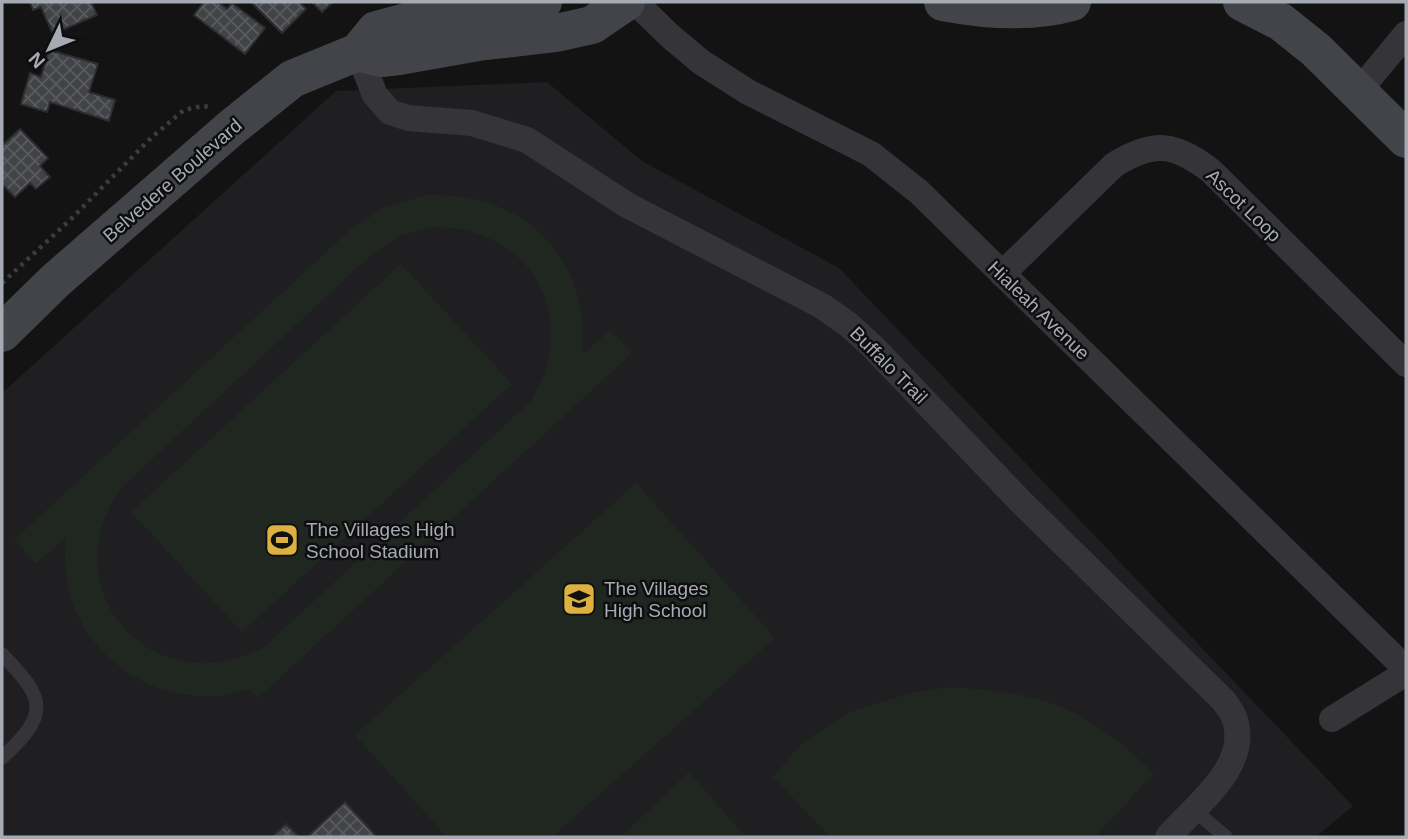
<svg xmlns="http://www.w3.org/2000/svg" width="1408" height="839" font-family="Helvetica,sans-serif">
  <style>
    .built { fill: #1f1f21 }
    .pitch { fill: #202721; fill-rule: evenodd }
    .building { fill: url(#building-cross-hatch); stroke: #2d2d30; stroke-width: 2 }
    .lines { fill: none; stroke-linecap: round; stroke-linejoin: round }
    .path { stroke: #3b3c40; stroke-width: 4.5; stroke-dasharray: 3.5 5; stroke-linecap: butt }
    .lane { stroke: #353539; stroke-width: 14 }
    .street { stroke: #353539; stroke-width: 26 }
    .secondary { stroke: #434449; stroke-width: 38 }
    .labels { text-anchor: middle; stroke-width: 5; stroke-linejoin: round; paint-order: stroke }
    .street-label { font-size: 19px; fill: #a6aab3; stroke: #0e0e0f }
    .poi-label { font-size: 19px; fill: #a6aab3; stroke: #0e0e0f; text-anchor: start }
  </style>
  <defs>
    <pattern id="building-cross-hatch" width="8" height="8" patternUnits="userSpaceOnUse" patternTransform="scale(1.75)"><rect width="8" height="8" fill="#424347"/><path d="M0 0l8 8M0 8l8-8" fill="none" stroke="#5a5b5f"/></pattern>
  </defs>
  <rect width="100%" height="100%" fill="#131314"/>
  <path class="built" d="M 547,82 L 642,161 L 839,268 L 1353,806 L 1316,837 L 2,837 L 2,393 L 336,91 Z"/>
  <g class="pitch">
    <path d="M 427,195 C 525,192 589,256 583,354 L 610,330 L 632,353 L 258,698 L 250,689 C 183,712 109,679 78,616 C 66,592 64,565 65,538 L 36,564 L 14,540 L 349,231 L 385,207 ZM 432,227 C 531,225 584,320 529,403 L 264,647 C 154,706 50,592 120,489 L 371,255 L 399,236 Z"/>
    <path d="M 401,264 L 512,384 L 242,632 L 131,512 Z"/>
    <path d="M 636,483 L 775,638 L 552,837 L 447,837 L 355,735 Z"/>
    <path d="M 950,687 C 994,690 1043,694 1082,717 C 1109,732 1131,752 1154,773 L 1095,837 L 830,837 L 773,777 L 802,743 L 848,713 L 910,693 Z"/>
    <path d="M 689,772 L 746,837 L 621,837 Z"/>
  </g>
  <g class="building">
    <path d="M 30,2 L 91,2 L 97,15 L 53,34 L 41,7 L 33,10 Z"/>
    <path d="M 204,2 L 218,2 L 227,9 L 232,3 L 265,28 L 245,54 L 194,15 Z"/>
    <path d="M 251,2 L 299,2 L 306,9 L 282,33 Z"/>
    <path d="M 312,2 L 333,2 L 322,12 Z"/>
    <path d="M 49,50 L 98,64 L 89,92 L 115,100 L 109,121 L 50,102 L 47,112 L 21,104 L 30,73 L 41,77 Z"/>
    <path d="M 20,129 L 48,158 L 40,166 L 50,177 L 36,189 L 30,183 L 15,197 L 2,184 L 2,146 Z"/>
    <path d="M 345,802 L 377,837 L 307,837 Z"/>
    <path d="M 286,824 L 299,837 L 272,837 Z"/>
  </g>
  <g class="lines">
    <path class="path" d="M 2,283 L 70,220 L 151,138 L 184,110 L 202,106 L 211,107"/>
    <g class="lane">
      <path d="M 2,654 C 46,700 50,713 2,758"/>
      <path d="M 1193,809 L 1226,837"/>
    </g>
    <g class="street">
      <path d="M 635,2 L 670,36 L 701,62 L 748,92 L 871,154 L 919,192 L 1406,669"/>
      <path d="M 358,52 L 375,95 L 390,112 L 408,118 L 472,123 L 527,140 L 627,205 L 822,306 L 849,325 L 873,347 L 1021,502 L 1224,701 C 1228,707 1233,713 1235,720 C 1250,767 1194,806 1168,837"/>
      <path d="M 1358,92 L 1406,34"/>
      <path d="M 1002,274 L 1114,165 C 1154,140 1174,143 1211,171 L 1406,364"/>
      <path d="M 1332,719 L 1406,673"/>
    </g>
    <g class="secondary">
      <path d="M 943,2 C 985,10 1030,14 1072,2"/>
      <path d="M 1242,2 L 1281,22 L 1316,50 L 1406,139"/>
      <path d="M 358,52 L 381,58 L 399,56 L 478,42 L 556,33 L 592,25 L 626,2"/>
      <path d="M 2,333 L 55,281 L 231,128 L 292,79 L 358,52 L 376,30 L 421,18 L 543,2"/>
    </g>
  </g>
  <defs>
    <symbol id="stadium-square" viewBox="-11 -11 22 22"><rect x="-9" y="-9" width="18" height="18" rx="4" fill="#ddb042" stroke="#0e0e0f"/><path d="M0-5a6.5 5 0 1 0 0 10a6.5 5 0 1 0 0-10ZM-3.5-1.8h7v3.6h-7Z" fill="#111"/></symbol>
    <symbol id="school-square" viewBox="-11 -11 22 22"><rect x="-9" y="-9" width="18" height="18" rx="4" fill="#ddb042" stroke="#0e0e0f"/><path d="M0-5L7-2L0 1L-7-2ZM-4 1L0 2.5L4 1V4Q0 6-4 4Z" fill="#111"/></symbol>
  </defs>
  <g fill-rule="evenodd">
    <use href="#stadium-square" x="263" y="521" width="38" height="38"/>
    <use href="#school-square" x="560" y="580" width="38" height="38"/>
  </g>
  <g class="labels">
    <g class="street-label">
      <text transform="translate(172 180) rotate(-41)" y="7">Belvedere Boulevard</text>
      <text transform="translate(1244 205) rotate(44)" y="7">Ascot Loop</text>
      <text transform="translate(1039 310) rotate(44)" y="7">Hialeah Avenue</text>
      <text transform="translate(889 365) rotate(45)" y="7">Buffalo Trail</text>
    </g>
    <g class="poi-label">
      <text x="306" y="536">The Villages High<tspan x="306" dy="22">School Stadium</tspan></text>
      <text x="604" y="595">The Villages<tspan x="604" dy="22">High School</tspan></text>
    </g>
  </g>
  <rect width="1408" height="839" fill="none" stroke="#a6aab3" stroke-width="7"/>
  <g transform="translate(49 49) rotate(227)" stroke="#0e0e0f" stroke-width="5" paint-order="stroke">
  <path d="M0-5L12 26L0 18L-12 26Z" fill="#a6aab3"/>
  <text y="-10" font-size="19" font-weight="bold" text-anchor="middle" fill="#a6aab3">N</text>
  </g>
</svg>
